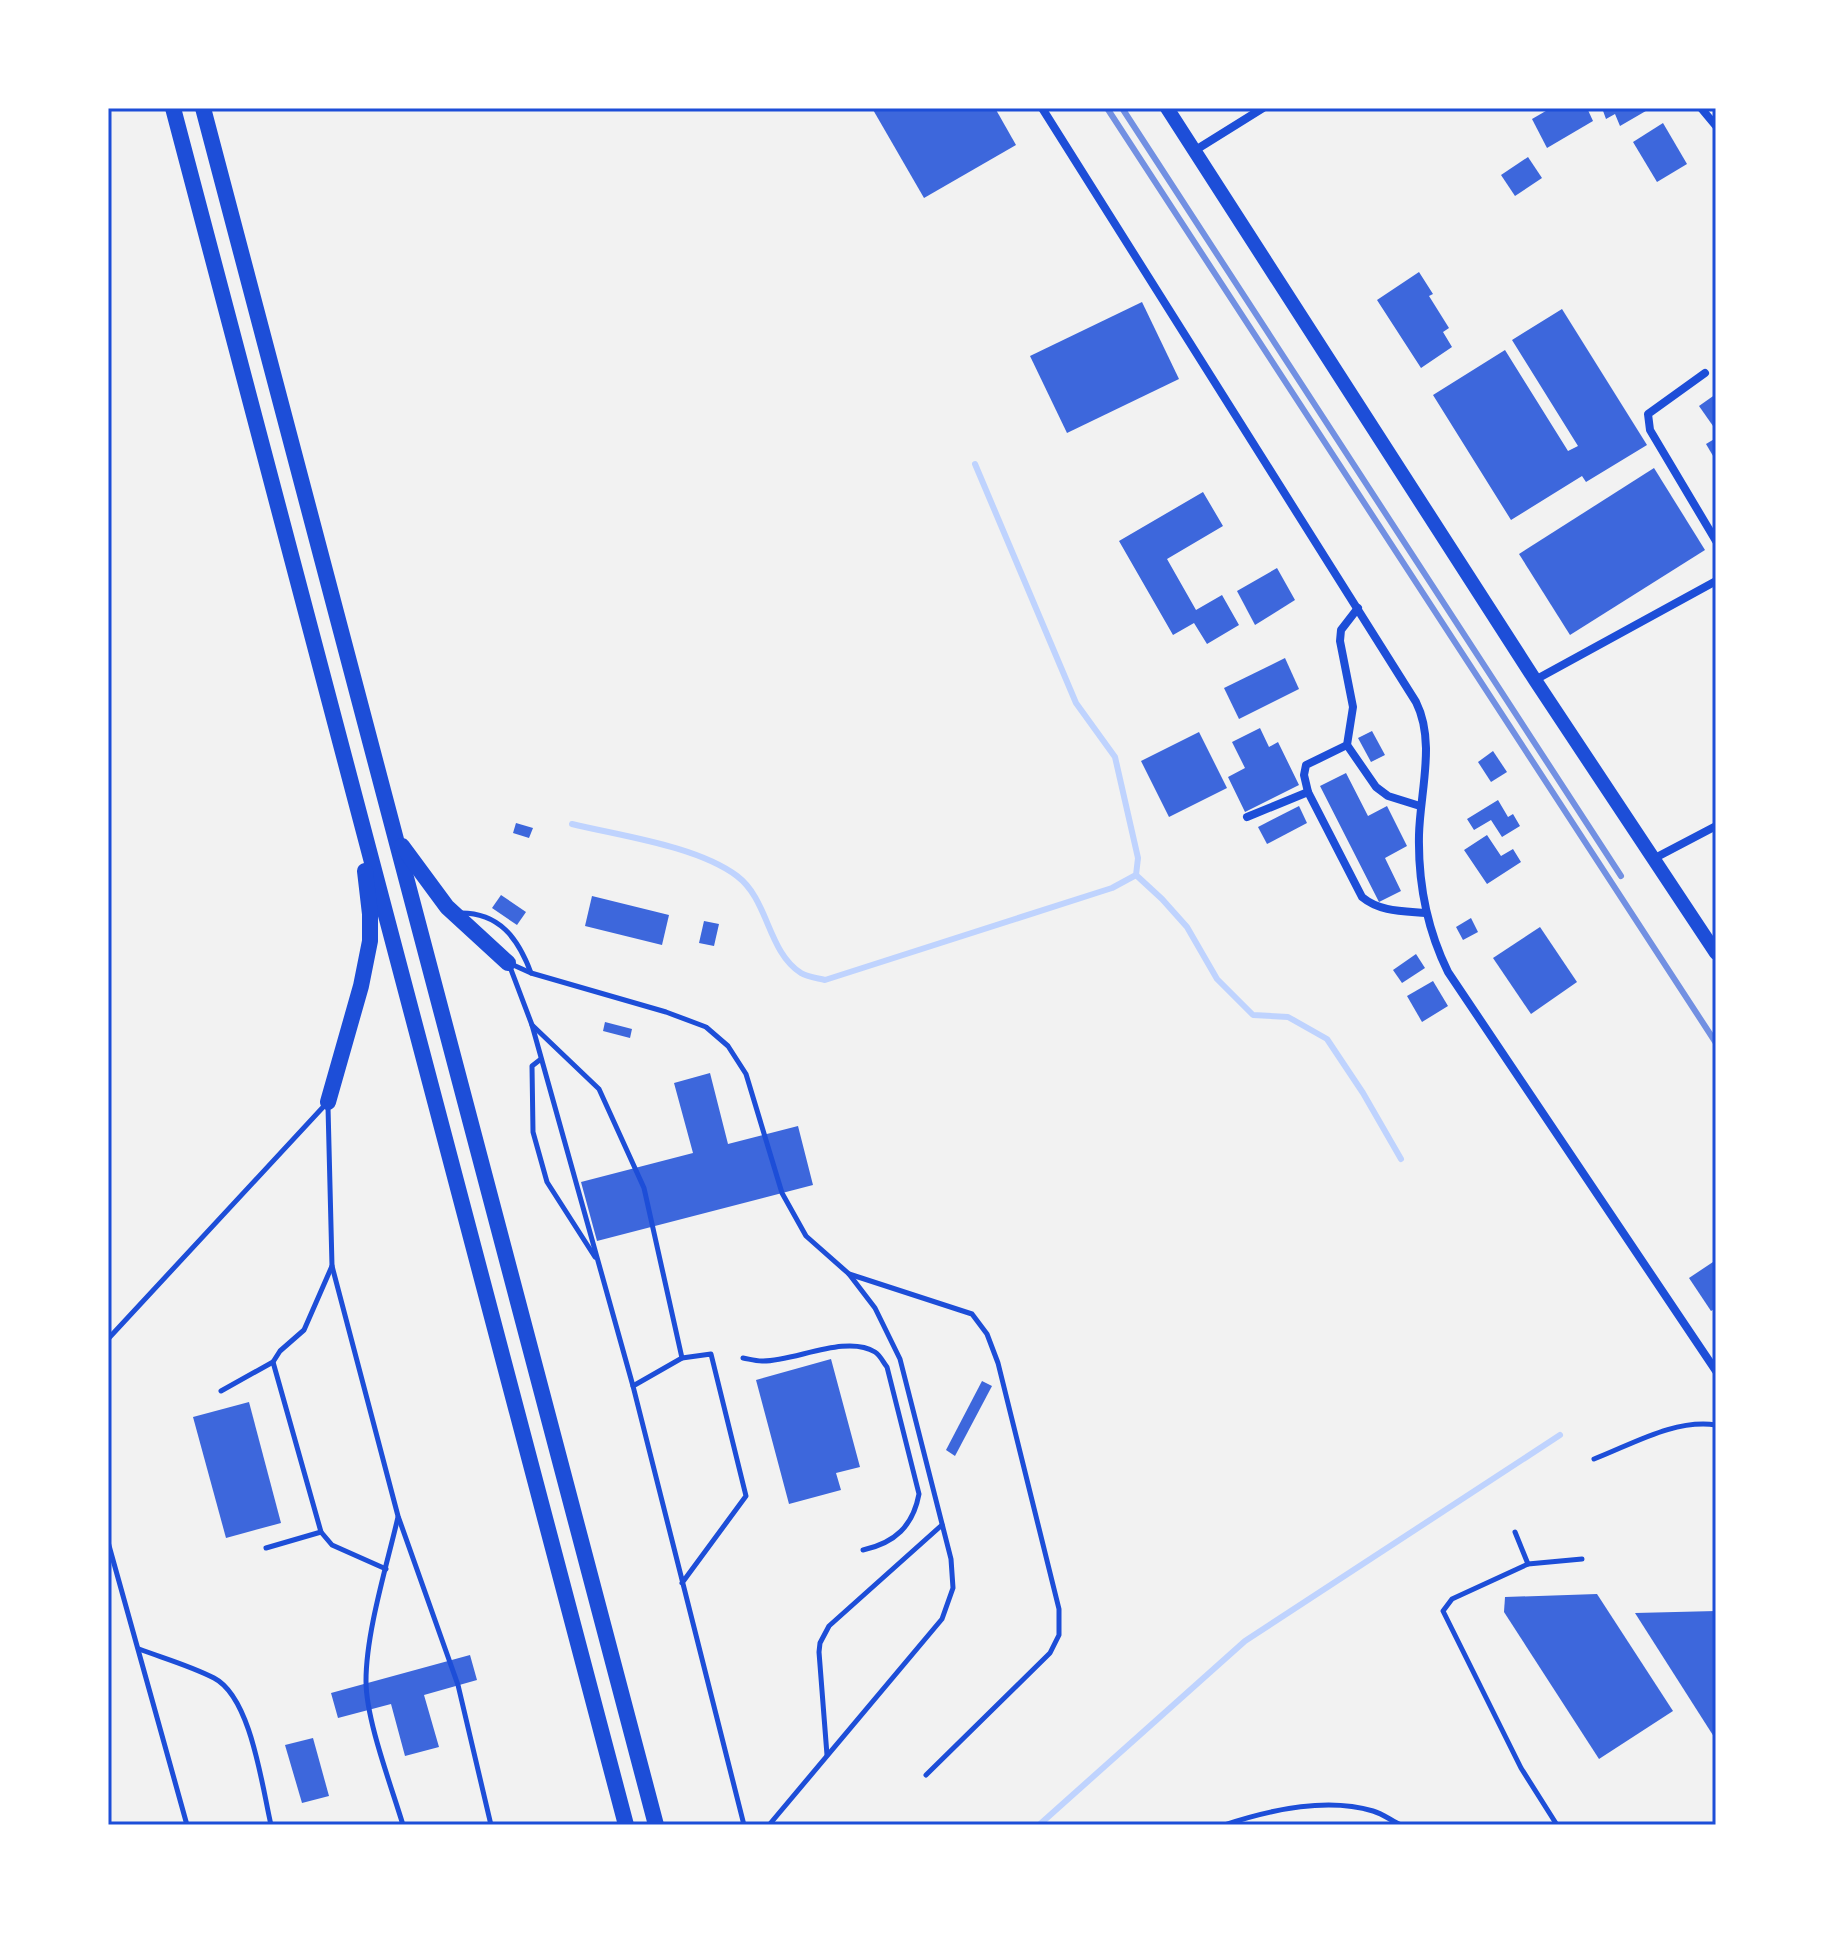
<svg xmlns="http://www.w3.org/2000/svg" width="1824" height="1933" font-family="'PT Sans',sans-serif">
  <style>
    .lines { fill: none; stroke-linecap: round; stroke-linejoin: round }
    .stream { stroke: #bfd3fe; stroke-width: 6 }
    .building { fill: #3d67dc }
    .service { stroke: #1d4ed8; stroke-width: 5 }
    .minor { stroke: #1d4ed8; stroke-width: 8 }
    .secondary { stroke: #1d4ed8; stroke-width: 14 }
    .motorway { stroke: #1d4ed8; stroke-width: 16 }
    .rail { stroke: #7290e2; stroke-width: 6 }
    .neatline { fill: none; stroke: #1d4ed8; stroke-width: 3 }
  </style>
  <rect width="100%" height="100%" fill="#f2f2f2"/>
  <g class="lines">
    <g class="stream">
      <path d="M 572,824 C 621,836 697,846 737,876 C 769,900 767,951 801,973 C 807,977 817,978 825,980 L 1112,888 L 1136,875 L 1138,858 L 1115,757 L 1076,703 L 975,464"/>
      <path d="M 1136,875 L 1162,899 L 1187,927 L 1217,979 L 1253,1015 L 1288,1017 L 1327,1039 L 1363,1093 L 1401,1159"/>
      <path d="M 1039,1825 L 1245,1641 L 1560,1435"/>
    </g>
  </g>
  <g class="building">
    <path d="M 872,108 L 995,108 L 1016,145 L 924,198 Z"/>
    <path d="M 1551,108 L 1587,108 L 1593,121 L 1547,148 L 1532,119 Z"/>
    <path d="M 1602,108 L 1651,108 L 1620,126 L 1615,114 L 1606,119 Z"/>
    <path d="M 1663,123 L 1687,164 L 1657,182 L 1633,142 Z"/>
    <path d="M 1528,157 L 1542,178 L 1515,196 L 1501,175 Z"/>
    <path d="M 1419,272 L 1433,294 L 1429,296 L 1449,328 L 1443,332 L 1452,347 L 1421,368 L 1377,300 Z"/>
    <path d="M 1142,302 L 1179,379 L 1067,433 L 1030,356 Z"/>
    <path d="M 1562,309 L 1647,445 L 1586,482 L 1582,476 L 1511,520 L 1433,395 L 1505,350 L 1568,451 L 1578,446 L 1512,340 Z"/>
    <path d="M 1716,394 L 1716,424 L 1713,426 L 1699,406 Z"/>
    <path d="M 1716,438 L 1716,461 L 1706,444 Z"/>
    <path d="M 1654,468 L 1705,550 L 1570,635 L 1519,554 Z"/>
    <path d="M 1203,492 L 1223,526 L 1167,559 L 1196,610 L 1222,595 L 1239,625 L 1207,644 L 1194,623 L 1173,635 L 1119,541 Z"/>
    <path d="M 1277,568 L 1295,600 L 1255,625 L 1237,591 Z"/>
    <path d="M 1285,658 L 1299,689 L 1239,719 L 1224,688 Z"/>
    <path d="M 1260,728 L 1269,747 L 1278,742 L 1299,785 L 1245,812 L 1228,777 L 1245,768 L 1232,742 Z"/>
    <path d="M 1372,731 L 1385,755 L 1371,762 L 1358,738 Z"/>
    <path d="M 1199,732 L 1227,788 L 1169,817 L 1141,761 Z"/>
    <path d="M 1493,751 L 1507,772 L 1491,782 L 1478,762 Z"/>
    <path d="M 1346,773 L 1368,816 L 1387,806 L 1407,846 L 1385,858 L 1401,891 L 1379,902 L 1320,786 Z"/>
    <path d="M 1498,800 L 1508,817 L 1513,814 L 1520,826 L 1502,837 L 1491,820 L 1474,830 L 1467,819 Z"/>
    <path d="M 1299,806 L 1307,823 L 1267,844 L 1258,827 Z"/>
    <path d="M 516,823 L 533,828 L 529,838 L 513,833 Z"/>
    <path d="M 1487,835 L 1501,856 L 1513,849 L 1521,862 L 1487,884 L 1464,850 Z"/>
    <path d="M 501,895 L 526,912 L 517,925 L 492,908 Z"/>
    <path d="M 592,896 L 669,915 L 662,945 L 585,926 Z"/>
    <path d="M 1471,918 L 1478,932 L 1463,940 L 1456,927 Z"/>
    <path d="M 704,921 L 719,924 L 714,946 L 699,943 Z"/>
    <path d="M 1540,927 L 1577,982 L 1531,1014 L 1493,958 Z"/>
    <path d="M 1416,954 L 1425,968 L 1402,983 L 1393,970 Z"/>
    <path d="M 1433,981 L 1448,1006 L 1422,1022 L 1407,996 Z"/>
    <path d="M 605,1022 L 632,1029 L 630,1038 L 603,1031 Z"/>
    <path d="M 710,1073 L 728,1144 L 798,1126 L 813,1185 L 597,1241 L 581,1182 L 693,1153 L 674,1083 Z"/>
    <path d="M 1716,1260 L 1716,1308 L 1711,1311 L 1689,1278 Z"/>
    <path d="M 831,1359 L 860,1467 L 836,1473 L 841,1490 L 789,1504 L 756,1380 Z"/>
    <path d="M 982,1381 L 992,1386 L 955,1456 L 946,1450 Z"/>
    <path d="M 249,1402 L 281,1523 L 226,1538 L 193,1417 Z"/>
    <path d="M 1597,1594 L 1673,1711 L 1599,1759 L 1504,1612 L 1505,1597 Z"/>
    <path d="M 1716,1611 L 1716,1740 L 1635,1613 Z"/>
    <path d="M 470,1655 L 477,1680 L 424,1695 L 439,1747 L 405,1756 L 391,1704 L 338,1718 L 331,1693 Z"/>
    <path d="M 313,1738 L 329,1796 L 302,1803 L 285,1745 Z"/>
  </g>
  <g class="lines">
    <g class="service">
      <path d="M 459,913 C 499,912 518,938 531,973"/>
      <path d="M 511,964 L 531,973 L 666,1012 L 706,1027 L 728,1046 L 746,1074 L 782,1193 L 806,1236 L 849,1274 L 875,1308 L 900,1359 L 951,1559 L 953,1588 L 942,1619 L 769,1825"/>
      <path d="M 510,967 L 532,1025 L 599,1089 L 644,1188 L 682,1358"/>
      <path d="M 532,1025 L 633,1386"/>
      <path d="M 541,1059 L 532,1066 L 533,1132 L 547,1182 L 595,1257"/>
      <path d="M 328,1107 L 332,1266 L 398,1516 L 458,1685 L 491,1825"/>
      <path d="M 332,1266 L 304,1330 L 280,1351 L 273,1362 L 321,1532 L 332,1545 L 386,1569"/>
      <path d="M 849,1274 L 972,1314 L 987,1334 L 998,1363 L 1059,1609 L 1059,1635 L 1050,1653 L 926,1775"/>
      <path d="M 108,1339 L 325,1105"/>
      <path d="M 743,1358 C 749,1359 755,1361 762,1361 C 793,1362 846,1334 875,1352 C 880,1355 883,1362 887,1367 L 919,1494 C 913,1526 895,1543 863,1550"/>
      <path d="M 221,1391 L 273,1362"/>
      <path d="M 1594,1459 C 1633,1444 1674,1419 1716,1425"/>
      <path d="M 398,1517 C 387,1565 366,1632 366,1681 C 366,1720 391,1785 403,1825"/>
      <path d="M 1515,1532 L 1528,1564"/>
      <path d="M 108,1542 L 187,1825"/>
      <path d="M 266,1548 L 321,1532"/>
      <path d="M 682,1583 L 746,1496 L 711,1354 L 682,1358 L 633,1386 L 744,1825"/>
      <path d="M 139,1649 C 163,1658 191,1666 214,1678 C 251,1697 262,1786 271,1825"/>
      <path d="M 827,1755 L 819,1652 L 820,1643 L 829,1626 L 942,1525"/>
      <path d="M 1224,1825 C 1269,1810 1326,1797 1373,1811 C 1383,1814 1392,1821 1401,1825"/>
      <path d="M 1557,1825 L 1521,1768 L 1443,1611 L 1452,1599 L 1528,1564 L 1582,1559"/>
    </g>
    <g class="minor">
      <path d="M 1042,108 L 1416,702 C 1436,742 1420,792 1419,835 C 1418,883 1427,929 1448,972 L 1716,1371"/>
      <path d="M 1701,108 L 1716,126"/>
      <path d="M 1194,151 L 1263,108"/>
      <path d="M 1705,373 L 1648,414 L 1650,430 L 1716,541"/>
      <path d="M 1358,608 L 1341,630 L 1340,641 L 1353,707 L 1347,745 L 1306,765 L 1304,775 L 1308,792 L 1362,897 C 1380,912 1403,911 1426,913"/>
      <path d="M 1535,680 L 1716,581"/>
      <path d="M 1347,745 L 1376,787 L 1388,796 L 1420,806"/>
      <path d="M 1247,817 L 1308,792"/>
      <path d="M 1655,858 L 1716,826"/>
    </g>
    <path class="secondary" d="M 1167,108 L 1535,680 L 1716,953"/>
    <g class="motorway">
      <path d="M 173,108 L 626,1825"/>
      <path d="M 203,108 L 656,1825"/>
      <path d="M 402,846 L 447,907 L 508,963"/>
      <path d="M 328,1102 L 361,986 L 370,941 L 370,914 L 365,871"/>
    </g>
    <g class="rail">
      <path d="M 1107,108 L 1716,1043"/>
      <path d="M 1122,108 L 1621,876"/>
    </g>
  </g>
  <rect width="1824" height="1933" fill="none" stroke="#ffffff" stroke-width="220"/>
  <rect x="110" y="110" width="1604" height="1713" class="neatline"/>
</svg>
